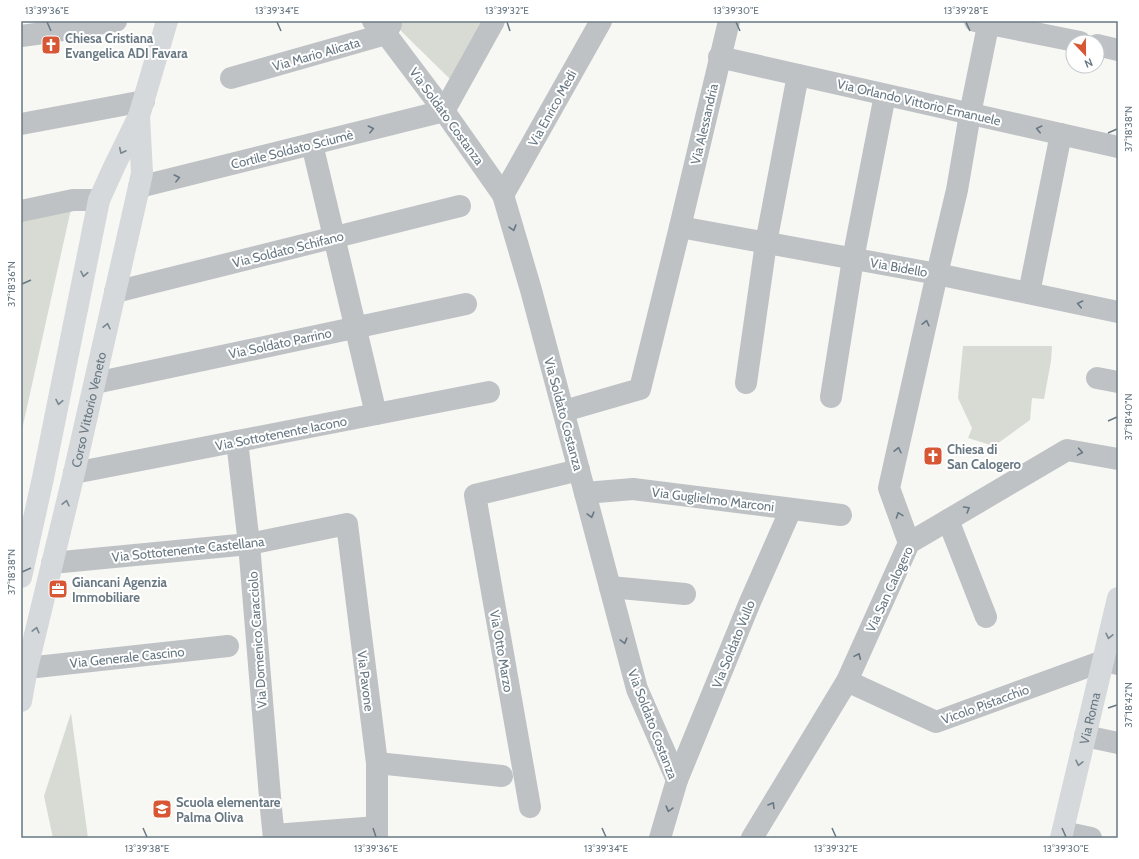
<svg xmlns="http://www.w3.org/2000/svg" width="1139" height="859" font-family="Cabin,sans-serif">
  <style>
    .green { fill: #d7dbd4 }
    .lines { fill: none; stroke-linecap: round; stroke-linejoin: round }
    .street { stroke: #bec2c5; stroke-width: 22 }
    .secondary { stroke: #d5d9dc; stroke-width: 22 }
    .primary { stroke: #d5d9dc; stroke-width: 22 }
    .oneway { stroke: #687883 }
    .oneway2 { stroke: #788790 }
    .ticks { fill: none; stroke: #687883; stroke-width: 1.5 }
    .labels { text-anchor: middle; stroke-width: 4; stroke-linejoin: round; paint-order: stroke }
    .poi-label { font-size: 13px; font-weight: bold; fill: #687883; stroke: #fff; text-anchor: start }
    .street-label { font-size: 13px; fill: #687883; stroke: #fff }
    .neatline { fill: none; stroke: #687883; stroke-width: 1.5 }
    .ticks-label { font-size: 10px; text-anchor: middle; fill: #687883 }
  </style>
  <rect width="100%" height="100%" fill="#f7f7f4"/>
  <g class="green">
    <path d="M 403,21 L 483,21 L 450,79 L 399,29 Z"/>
    <path d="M 73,200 L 21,434 L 21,211 Z"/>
    <path d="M 963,346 L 1052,346 L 1051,361 L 1044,399 L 1032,398 L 1030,420 L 994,446 L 968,438 L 972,428 L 958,398 Z"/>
    <path d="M 71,713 L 88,838 L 53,838 L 44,796 Z"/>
  </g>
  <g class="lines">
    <g class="street">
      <path d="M 373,21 L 386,34 L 444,111 L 503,195 L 531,290 L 555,380 L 637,689 L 677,780"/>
      <path d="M 975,21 L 1080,42"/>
      <path d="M 21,36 L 51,32 L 116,21"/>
      <path d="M 1097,45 L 1118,50"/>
      <path d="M 719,57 L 1118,147"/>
      <path d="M 231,78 L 386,34 L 391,24"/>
      <path d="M 444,111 L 494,21"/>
      <path d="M 21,124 L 144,101"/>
      <path d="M 312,144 L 376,414"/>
      <path d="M 139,187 L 444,111"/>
      <path d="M 503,195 L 601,21"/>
      <path d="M 21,211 L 73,200 L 99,200"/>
      <path d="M 680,227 L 937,274 L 1118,312"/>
      <path d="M 115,292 L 460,206"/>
      <path d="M 1029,293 L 1061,134"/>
      <path d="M 1097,378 L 1118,382"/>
      <path d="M 95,383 L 466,304"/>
      <path d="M 746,383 L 766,243 L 798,75"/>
      <path d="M 831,397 L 853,259 L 885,95"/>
      <path d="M 564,411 L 640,389 L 680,227 L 729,21"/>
      <path d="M 237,441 L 249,544 L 271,809 L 274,838"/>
      <path d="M 74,473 L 489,392"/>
      <path d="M 585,493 L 633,489 L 841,515"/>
      <path d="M 948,520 L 986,617"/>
      <path d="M 909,543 L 889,488 L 937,274 L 957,190 L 970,114 L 989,21"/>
      <path d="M 52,563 L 249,544 L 347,524 L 377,763 L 377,838"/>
      <path d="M 610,587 L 685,594"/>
      <path d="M 27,668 L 228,646"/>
      <path d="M 847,681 L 936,722 L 1103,661 L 1118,664"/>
      <path d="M 1085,736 L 1118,743"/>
      <path d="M 377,763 L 502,776"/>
      <path d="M 530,807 L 475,495 L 579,470"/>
      <path d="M 1063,832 L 1091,838"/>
      <path d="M 274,835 L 377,827"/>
      <path d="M 660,838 L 677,780 L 750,602 L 791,509"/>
      <path d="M 752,838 L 847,681 L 909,543 L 1067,450 L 1118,459"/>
    </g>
    <path class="secondary" id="s1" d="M 1061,838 L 1118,598"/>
    <g class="primary">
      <path d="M 21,577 L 43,478 L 99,200 L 114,167 L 139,116 L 167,21"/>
      <path id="s2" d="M 21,701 L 27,668 L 74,473 L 139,187 L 142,173 L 139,116"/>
    </g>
  </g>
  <defs><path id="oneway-chevron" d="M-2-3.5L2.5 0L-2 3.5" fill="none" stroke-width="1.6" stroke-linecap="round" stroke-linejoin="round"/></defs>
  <g class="oneway">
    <use href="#oneway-chevron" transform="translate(371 129) rotate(-14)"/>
    <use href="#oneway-chevron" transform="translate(1039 129) rotate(-167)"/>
    <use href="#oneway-chevron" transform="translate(177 178) rotate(-14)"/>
    <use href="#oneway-chevron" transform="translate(513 228) rotate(74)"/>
    <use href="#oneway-chevron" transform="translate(1080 304) rotate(-168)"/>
    <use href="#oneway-chevron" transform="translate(926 323) rotate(-77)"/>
    <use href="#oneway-chevron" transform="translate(898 450) rotate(-77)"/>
    <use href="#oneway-chevron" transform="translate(1080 452) rotate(10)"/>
    <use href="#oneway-chevron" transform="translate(967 509) rotate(-31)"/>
    <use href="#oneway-chevron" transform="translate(591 515) rotate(75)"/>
    <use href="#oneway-chevron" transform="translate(899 515) rotate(-110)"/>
    <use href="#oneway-chevron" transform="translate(624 641) rotate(75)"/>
    <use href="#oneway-chevron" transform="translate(858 656) rotate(-66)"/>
    <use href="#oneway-chevron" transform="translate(772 805) rotate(-59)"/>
    <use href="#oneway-chevron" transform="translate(669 809) rotate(106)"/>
  </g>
  <g class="oneway2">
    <use href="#oneway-chevron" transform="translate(122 151) rotate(116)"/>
    <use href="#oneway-chevron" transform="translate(84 274) rotate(101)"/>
    <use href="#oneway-chevron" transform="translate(107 326) rotate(-77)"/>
    <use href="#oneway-chevron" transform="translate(59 402) rotate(101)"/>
    <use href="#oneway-chevron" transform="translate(66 503) rotate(-77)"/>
    <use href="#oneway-chevron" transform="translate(36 630) rotate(-76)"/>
    <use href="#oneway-chevron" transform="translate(1109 636) rotate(103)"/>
    <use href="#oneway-chevron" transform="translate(1079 763) rotate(103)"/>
  </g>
  <path class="ticks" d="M 47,22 L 51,31M 277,22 L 281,31M 507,22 L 510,31M 736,22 L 740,31M 966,22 L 970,31M 1108,133 L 1117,129M 22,284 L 31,280M 1108,421 L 1117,417M 22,572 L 31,568M 1108,708 L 1117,705M 143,828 L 147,837M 373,828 L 376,837M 602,828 L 606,837M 832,828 L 836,837M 1062,828 L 1066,837"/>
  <defs>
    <symbol id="church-square" viewBox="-11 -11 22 22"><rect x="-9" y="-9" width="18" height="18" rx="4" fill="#d75634" stroke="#fff"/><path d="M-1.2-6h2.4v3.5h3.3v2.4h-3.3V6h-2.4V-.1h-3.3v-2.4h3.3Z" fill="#fff"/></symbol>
    <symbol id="office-square" viewBox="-11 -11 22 22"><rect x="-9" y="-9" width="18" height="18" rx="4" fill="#d75634" stroke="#fff"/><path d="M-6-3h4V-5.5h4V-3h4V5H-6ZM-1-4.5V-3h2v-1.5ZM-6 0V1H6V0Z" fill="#fff"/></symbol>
    <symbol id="school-square" viewBox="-11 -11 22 22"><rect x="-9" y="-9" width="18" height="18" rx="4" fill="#d75634" stroke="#fff"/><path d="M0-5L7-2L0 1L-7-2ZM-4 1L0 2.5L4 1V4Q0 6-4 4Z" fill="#fff"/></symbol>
  </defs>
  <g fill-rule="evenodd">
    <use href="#church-square" x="40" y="34" width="22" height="22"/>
    <use href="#church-square" x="922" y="445" width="22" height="22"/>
    <use href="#office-square" x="47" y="578" width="22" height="22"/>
    <use href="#school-square" x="151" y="798" width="22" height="22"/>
  </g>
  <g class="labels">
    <g class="poi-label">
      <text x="65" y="43">Chiesa Cristiana<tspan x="65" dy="15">Evangelica ADI Favara</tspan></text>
      <text x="947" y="454">Chiesa di<tspan x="947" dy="15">San Calogero</tspan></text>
      <text x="72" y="587">Giancani Agenzia<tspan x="72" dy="15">Immobiliare</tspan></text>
      <text x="176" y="807">Scuola elementare<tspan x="176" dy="15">Palma Oliva</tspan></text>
    </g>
    <g class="street-label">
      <text transform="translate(316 54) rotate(-16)" y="5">Via Mario Alicata</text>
      <text transform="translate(919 102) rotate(13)" y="5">Via Orlando Vittorio Emanuele</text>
      <text transform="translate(552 108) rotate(-61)" y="5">Via Enrico Medi</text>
      <text transform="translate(447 116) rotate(54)" y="5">Via Soldato Costanza</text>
      <text transform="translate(704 124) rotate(-77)" y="5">Via Alessandria</text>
      <text transform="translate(292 149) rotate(-14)" y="5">Cortile Soldato Sciumè</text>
      <text transform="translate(288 249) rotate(-14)" y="5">Via Soldato Schifano</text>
      <text transform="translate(899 267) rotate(10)" y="5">Via Bidello</text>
      <text transform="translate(280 343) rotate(-12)" y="5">Via Soldato Parrino</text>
      <text dy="5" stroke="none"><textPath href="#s2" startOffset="299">Corso Vittorio Veneto</textPath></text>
      <text transform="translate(564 414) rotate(75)" y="5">Via Soldato Costanza</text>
      <text transform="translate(281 433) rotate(-11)" y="5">Via Sottotenente Iacono</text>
      <text transform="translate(713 499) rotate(7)" y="5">Via Guglielmo Marconi</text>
      <text transform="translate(188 549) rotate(-6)" y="5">Via Sottotenente Castellana</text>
      <text transform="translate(889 589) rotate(-65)" y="5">Via San Calogero</text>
      <text transform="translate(257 640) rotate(-94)" y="5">Via Domenico Caracciolo</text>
      <text transform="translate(733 644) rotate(-68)" y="5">Via Soldato Vullo</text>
      <text transform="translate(502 651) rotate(80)" y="5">Via Otto Marzo</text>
      <text transform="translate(127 657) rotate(-6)" y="5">Via Generale Cascino</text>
      <text transform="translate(366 681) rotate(83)" y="5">Via Pavone</text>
      <text transform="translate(985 704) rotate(-20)" y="5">Vicolo Pistacchio</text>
      <text dy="5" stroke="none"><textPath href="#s1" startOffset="123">Via Roma</textPath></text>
      <text transform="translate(653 724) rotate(69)" y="5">Via Soldato Costanza</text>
    </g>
  </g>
  <rect width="1139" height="859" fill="none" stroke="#ffffff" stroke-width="44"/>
  <g transform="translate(1085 54) rotate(158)"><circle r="19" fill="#ffffff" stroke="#c3c9cd"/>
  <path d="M0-3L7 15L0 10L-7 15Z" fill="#d75634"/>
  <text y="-6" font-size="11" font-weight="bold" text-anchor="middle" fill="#687883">N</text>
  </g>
  <rect x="22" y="22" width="1095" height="815" class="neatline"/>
  <g class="ticks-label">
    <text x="47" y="14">13°39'36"E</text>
    <text x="277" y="14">13°39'34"E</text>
    <text x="507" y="14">13°39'32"E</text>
    <text x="736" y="14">13°39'30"E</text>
    <text x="966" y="14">13°39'28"E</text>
    <text transform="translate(1128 129) rotate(-90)" y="4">37°18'38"N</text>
    <text transform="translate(11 284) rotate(-90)" y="4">37°18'36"N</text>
    <text transform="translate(1128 417) rotate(-90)" y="4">37°18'40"N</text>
    <text transform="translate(11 572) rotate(-90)" y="4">37°18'38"N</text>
    <text transform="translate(1128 705) rotate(-90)" y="4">37°18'42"N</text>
    <text x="147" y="852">13°39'38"E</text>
    <text x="376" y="852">13°39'36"E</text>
    <text x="606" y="852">13°39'34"E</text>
    <text x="836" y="852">13°39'32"E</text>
    <text x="1066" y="852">13°39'30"E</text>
  </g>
</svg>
